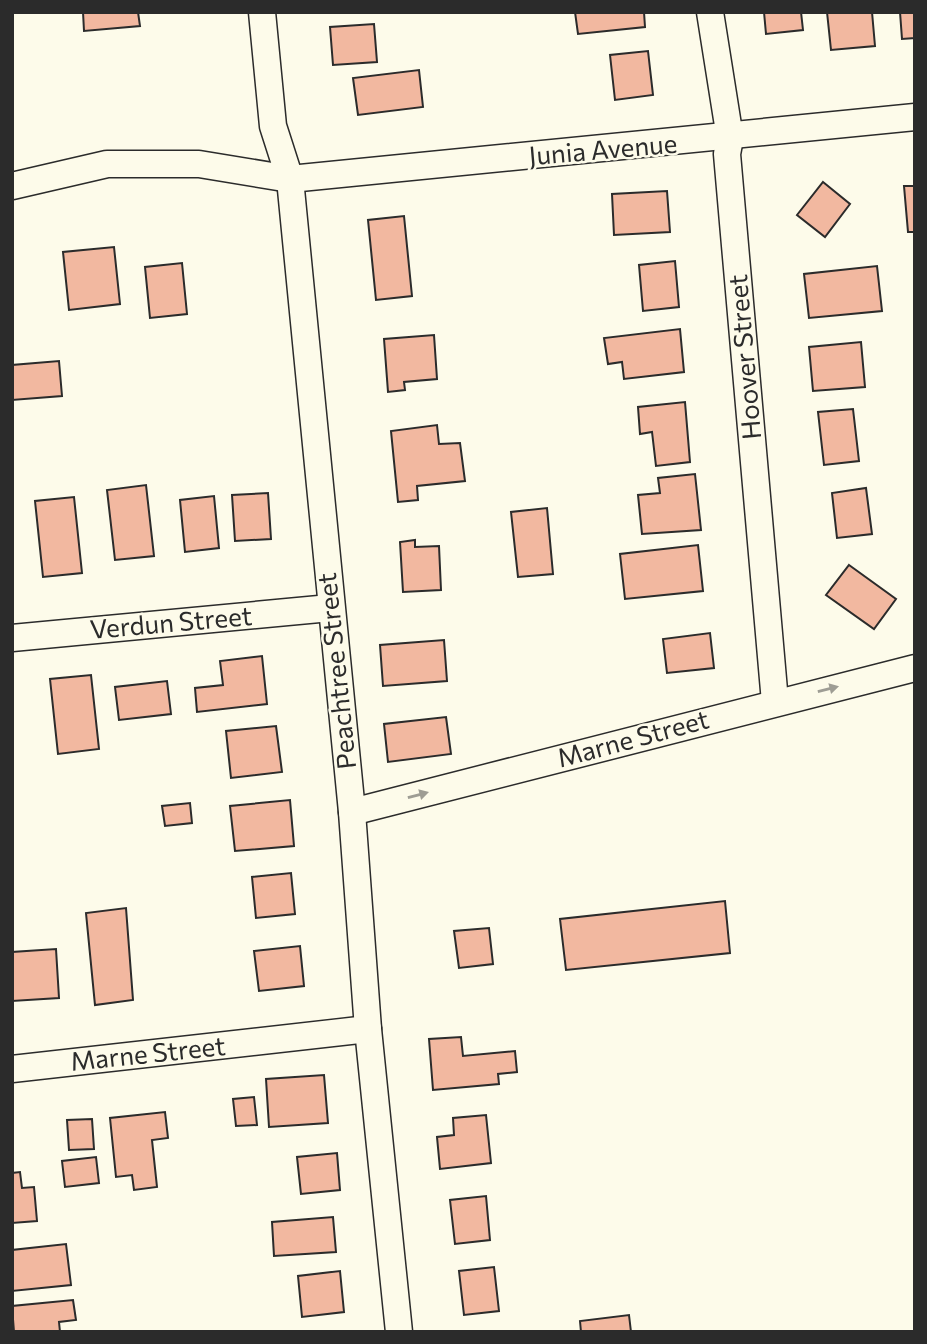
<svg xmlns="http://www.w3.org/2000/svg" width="927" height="1344" font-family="Commissioner,sans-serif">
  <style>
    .building { fill: #f2b8a0; stroke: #2b2b2b; stroke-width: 2 }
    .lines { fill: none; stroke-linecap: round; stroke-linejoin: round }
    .minor-casing { stroke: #2b2b2b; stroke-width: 29 }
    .minor { stroke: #fdfbea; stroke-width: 26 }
    .oneway { fill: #9e9d94 }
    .labels { text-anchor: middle; stroke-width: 5; stroke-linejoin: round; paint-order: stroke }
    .street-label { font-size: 26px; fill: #2b2b2b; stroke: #fdfbea }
  </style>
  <rect width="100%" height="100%" fill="#fdfbea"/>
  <g class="building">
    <path d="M 83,12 L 138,12 L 140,26 L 84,31 Z"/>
    <path d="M 575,12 L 644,12 L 645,27 L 578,34 Z"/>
    <path d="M 764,12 L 801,12 L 803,30 L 766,34 Z"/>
    <path d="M 827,12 L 872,12 L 875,46 L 831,50 Z"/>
    <path d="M 900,12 L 915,12 L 915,38 L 902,39 Z"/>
    <path d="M 374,24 L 377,62 L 333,65 L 330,27 Z"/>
    <path d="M 648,51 L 653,95 L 615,100 L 610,55 Z"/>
    <path d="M 419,70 L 423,107 L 358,115 L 353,78 Z"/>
    <path d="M 823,182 L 850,204 L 825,237 L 797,215 Z"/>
    <path d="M 904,186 L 915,186 L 915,232 L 908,232 Z"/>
    <path d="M 667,191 L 670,232 L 614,235 L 612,194 Z"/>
    <path d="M 404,216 L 412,296 L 376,300 L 368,220 Z"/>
    <path d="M 114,247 L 120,304 L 69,310 L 63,252 Z"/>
    <path d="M 675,261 L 679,307 L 643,311 L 639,265 Z"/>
    <path d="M 182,263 L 187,314 L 150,318 L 145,267 Z"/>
    <path d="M 877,266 L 882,311 L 809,318 L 804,274 Z"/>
    <path d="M 680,329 L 684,372 L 624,379 L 622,362 L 608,364 L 604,338 Z"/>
    <path d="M 434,335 L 437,379 L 404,382 L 405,390 L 388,392 L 384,339 Z"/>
    <path d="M 861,342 L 865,387 L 813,391 L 809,347 Z"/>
    <path d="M 59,361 L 62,396 L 12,400 L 12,365 Z"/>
    <path d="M 685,402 L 690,462 L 656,466 L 652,432 L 640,434 L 638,407 Z"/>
    <path d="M 853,409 L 859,461 L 824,465 L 818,412 Z"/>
    <path d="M 437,425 L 439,444 L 460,443 L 465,481 L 417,486 L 418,500 L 398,502 L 391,431 Z"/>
    <path d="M 695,474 L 701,530 L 642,534 L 638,495 L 660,493 L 658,478 Z"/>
    <path d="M 146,485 L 154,556 L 115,560 L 107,490 Z"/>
    <path d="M 866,488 L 872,534 L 837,538 L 832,493 Z"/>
    <path d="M 268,493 L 271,539 L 235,541 L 232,495 Z"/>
    <path d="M 214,496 L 219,548 L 185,552 L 180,500 Z"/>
    <path d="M 74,497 L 82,573 L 43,577 L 35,501 Z"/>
    <path d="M 547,508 L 553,574 L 518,577 L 511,512 Z"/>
    <path d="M 415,540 L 415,547 L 439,546 L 441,590 L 403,592 L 400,542 Z"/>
    <path d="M 698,545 L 703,591 L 625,599 L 620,554 Z"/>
    <path d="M 849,565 L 896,599 L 874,629 L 826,595 Z"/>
    <path d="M 710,633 L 714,668 L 667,673 L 663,639 Z"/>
    <path d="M 444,640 L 447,681 L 383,686 L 380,645 Z"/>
    <path d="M 262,656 L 267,704 L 197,712 L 195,688 L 223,685 L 220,661 Z"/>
    <path d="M 91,675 L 99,749 L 58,754 L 50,679 Z"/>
    <path d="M 167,681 L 171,714 L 119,720 L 115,687 Z"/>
    <path d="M 446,717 L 451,754 L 388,762 L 384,724 Z"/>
    <path d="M 276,726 L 282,772 L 231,778 L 226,731 Z"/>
    <path d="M 290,800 L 294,846 L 235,851 L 230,806 Z"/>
    <path d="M 190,803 L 192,823 L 165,826 L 162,806 Z"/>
    <path d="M 291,873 L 295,914 L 256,918 L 252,877 Z"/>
    <path d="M 725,901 L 730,953 L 566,970 L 560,919 Z"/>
    <path d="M 126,908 L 133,1000 L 95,1005 L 86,913 Z"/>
    <path d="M 489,928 L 493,964 L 459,968 L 454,931 Z"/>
    <path d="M 300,946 L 304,986 L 259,991 L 254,951 Z"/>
    <path d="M 56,949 L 59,998 L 12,1001 L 12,952 Z"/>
    <path d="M 461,1037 L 463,1056 L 515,1051 L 517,1072 L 498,1074 L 499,1084 L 433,1090 L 429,1039 Z"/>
    <path d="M 324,1075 L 328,1123 L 269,1127 L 266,1079 Z"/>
    <path d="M 254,1097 L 257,1125 L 236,1126 L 233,1099 Z"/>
    <path d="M 165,1112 L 168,1138 L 152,1140 L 157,1187 L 134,1190 L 132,1175 L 116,1177 L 110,1118 Z"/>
    <path d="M 486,1115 L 491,1163 L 440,1169 L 437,1137 L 454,1135 L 453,1118 Z"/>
    <path d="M 92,1119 L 94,1149 L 69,1150 L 67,1120 Z"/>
    <path d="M 337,1153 L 340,1190 L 301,1194 L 297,1157 Z"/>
    <path d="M 96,1157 L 99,1183 L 65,1187 L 62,1161 Z"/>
    <path d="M 20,1172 L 22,1188 L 34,1187 L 37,1221 L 12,1223 L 12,1173 Z"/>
    <path d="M 486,1196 L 490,1240 L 455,1244 L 450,1200 Z"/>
    <path d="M 333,1217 L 336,1252 L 274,1256 L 272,1222 Z"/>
    <path d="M 66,1244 L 71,1285 L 12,1291 L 12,1250 Z"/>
    <path d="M 494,1267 L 499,1311 L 464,1315 L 459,1271 Z"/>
    <path d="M 340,1271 L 344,1312 L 302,1317 L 298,1276 Z"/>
    <path d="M 73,1300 L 76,1320 L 59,1322 L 60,1332 L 14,1332 L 12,1306 Z"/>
    <path d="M 629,1315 L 631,1332 L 581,1332 L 580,1321 Z"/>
  </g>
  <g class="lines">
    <defs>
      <g id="minor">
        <path d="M 262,12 L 273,126 L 290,179 L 352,812 L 368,1029 L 399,1332"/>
        <path d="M 710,12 L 730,138 L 727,154 L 775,702"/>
        <path d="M 12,186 L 107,164 L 199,164 L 290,179 L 915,117"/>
        <path d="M 12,638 L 330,608"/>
        <path d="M 352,812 L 915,668"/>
        <path d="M 12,1069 L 368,1029"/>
      </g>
    </defs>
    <use href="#minor" class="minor-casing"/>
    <use href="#minor" class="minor"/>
  </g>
  <defs><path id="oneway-solid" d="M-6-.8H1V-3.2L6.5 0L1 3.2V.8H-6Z" transform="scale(1.75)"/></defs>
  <g class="oneway">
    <use href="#oneway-solid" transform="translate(828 689) rotate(-14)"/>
    <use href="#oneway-solid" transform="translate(418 795) rotate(-15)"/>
  </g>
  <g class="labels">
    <g class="street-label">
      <text transform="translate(603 150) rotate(-5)" y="9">Junia Avenue</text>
      <text transform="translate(745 357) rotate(-95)" y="9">Hoover Street</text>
      <text transform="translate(171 623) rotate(-5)" y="9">Verdun Street</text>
      <text transform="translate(337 671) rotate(-96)" y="9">Peachtree Street</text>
      <text transform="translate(633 739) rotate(-15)" y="9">Marne Street</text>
      <text transform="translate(148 1054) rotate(-6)" y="9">Marne Street</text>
    </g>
  </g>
  <rect width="927" height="1344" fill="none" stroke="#2b2b2b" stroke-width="28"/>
</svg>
